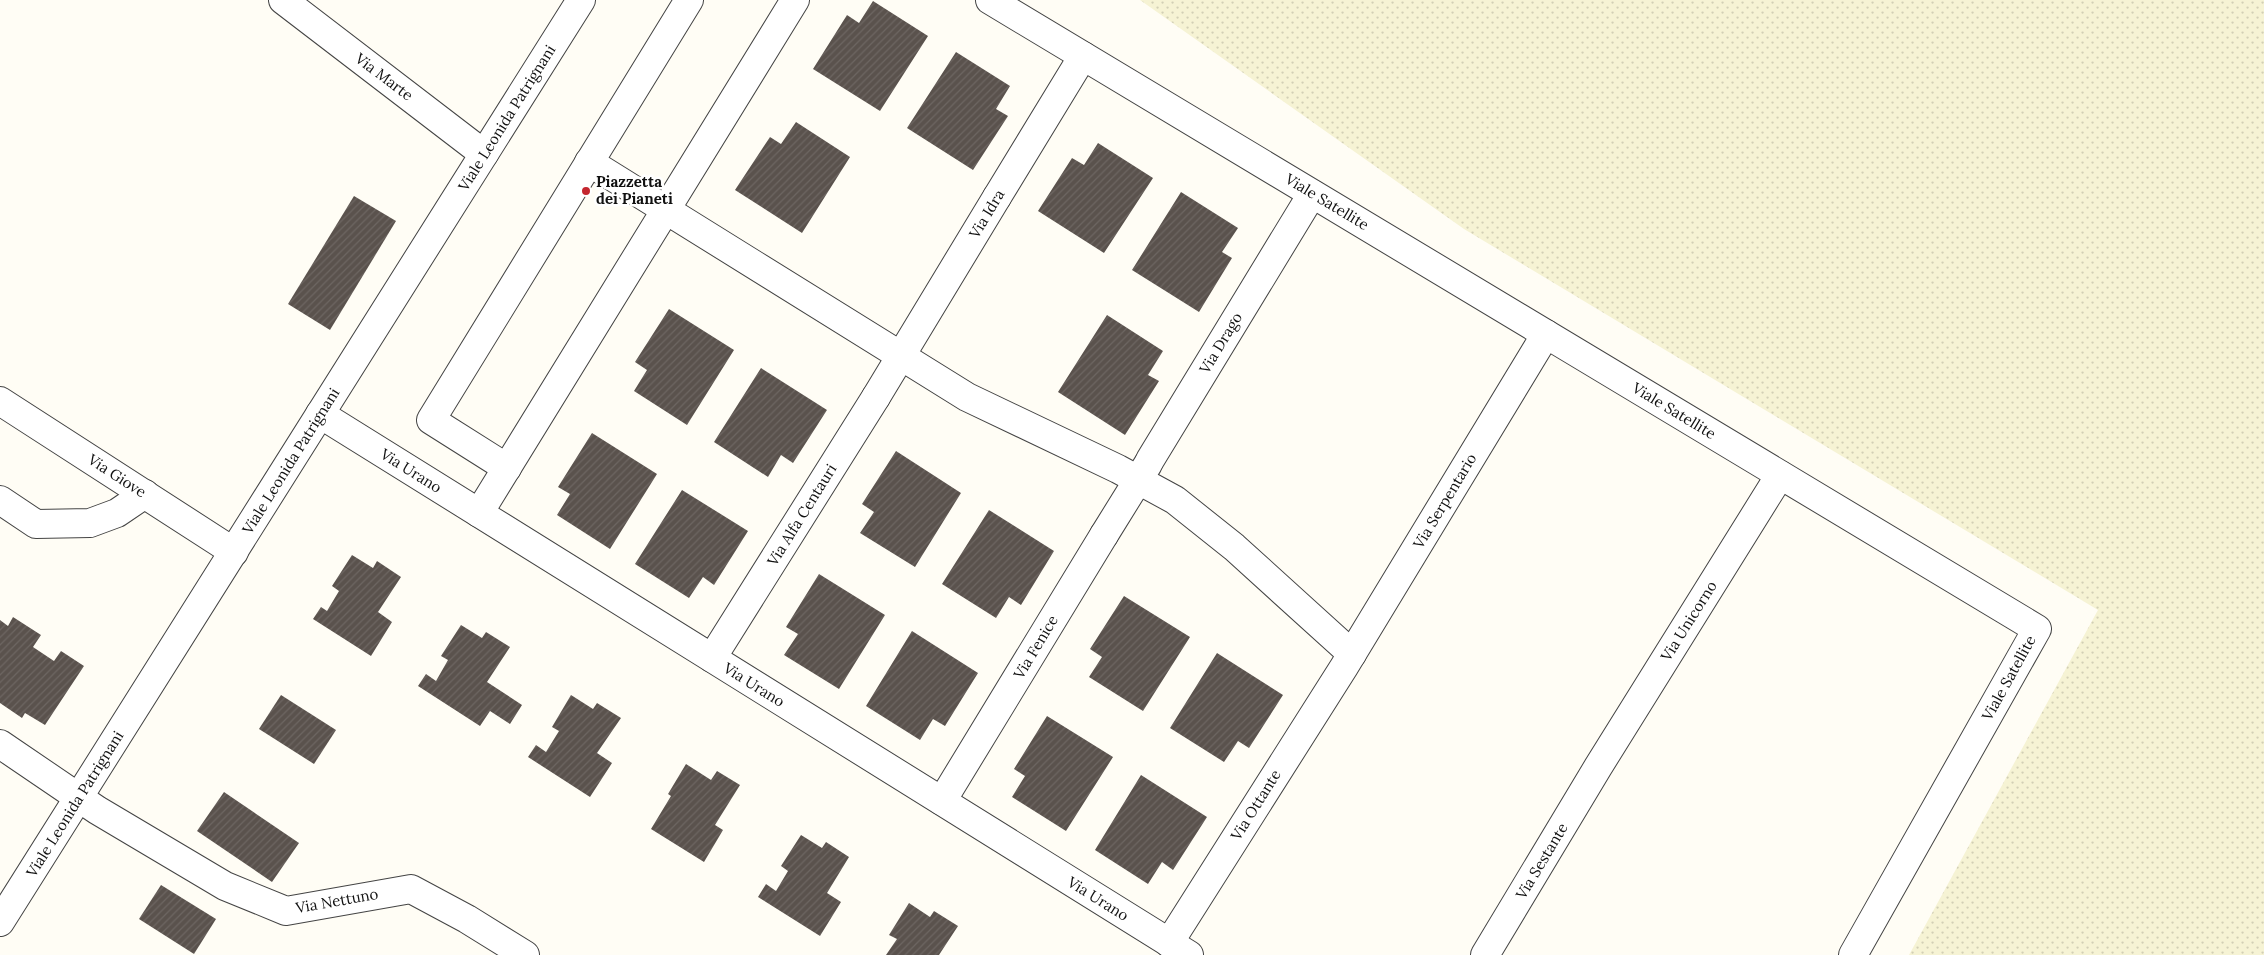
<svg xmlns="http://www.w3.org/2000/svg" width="2264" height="955" font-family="Lora,serif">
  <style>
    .farmland { fill: url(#farmland-dots) }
    .building { fill: url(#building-hatch) }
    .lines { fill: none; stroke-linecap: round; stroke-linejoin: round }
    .pedestrian-casing { stroke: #444; stroke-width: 30 }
    .minor-casing { stroke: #444; stroke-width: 30 }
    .tertiary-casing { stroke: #444; stroke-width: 30 }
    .pedestrian { stroke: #fff; stroke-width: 28 }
    .minor { stroke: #fff; stroke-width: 28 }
    .tertiary { stroke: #fff; stroke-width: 28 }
    .poi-dot { fill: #c4262e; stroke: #fff; stroke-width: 2 }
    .labels { text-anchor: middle; stroke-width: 5; stroke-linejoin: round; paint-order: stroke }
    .street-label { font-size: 15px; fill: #111; stroke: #fff }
    .poi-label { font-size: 15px; font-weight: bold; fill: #111; stroke: #fff; text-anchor: start }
  </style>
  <defs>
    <pattern id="farmland-dots" width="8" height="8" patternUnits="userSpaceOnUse" patternTransform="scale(1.25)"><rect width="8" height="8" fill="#f6f3d4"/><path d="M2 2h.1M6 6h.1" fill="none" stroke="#d2cfb5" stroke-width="1.8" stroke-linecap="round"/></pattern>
    <pattern id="building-hatch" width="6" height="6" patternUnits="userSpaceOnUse" patternTransform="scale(1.25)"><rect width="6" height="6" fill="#5a524d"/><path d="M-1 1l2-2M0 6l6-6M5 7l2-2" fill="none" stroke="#6d6662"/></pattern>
  </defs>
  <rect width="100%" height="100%" fill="#fffdf5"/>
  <path class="farmland" d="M 1140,0 L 2264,0 L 2264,955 L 1909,955 L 2098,610 L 1464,229 Z"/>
  <g class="building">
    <path d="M 873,1 L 928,36 L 880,111 L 813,69 L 847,15 L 859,23 Z"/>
    <path d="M 956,52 L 1010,86 L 996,109 L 1008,116 L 973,170 L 907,128 Z"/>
    <path d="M 796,122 L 850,157 L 802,233 L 735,190 L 770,137 L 781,144 Z"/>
    <path d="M 1098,143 L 1153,178 L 1104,253 L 1038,211 L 1072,158 L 1084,165 Z"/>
    <path d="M 1181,192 L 1238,228 L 1222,252 L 1232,258 L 1199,312 L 1132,270 Z"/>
    <path d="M 354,196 L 396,221 L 330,330 L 288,304 Z"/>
    <path d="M 669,309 L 734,350 L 687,425 L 634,391 L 647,370 L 635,362 Z"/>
    <path d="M 1107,315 L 1163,351 L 1148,375 L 1159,381 L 1125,435 L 1058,392 Z"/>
    <path d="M 761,368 L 827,410 L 793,463 L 781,455 L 768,477 L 714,442 Z"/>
    <path d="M 592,433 L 657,474 L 610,549 L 557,515 L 570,494 L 558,487 Z"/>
    <path d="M 896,451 L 961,493 L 915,567 L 860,533 L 874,512 L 862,504 Z"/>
    <path d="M 682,490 L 748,531 L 714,585 L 703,577 L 689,598 L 635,564 Z"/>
    <path d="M 989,510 L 1054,551 L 1021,605 L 1009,597 L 996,618 L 942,584 Z"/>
    <path d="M 352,555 L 373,568 L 377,561 L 401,577 L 378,612 L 392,622 L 371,656 L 313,619 L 321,607 L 327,611 L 339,591 L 332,586 Z"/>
    <path d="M 819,574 L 885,615 L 839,689 L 784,655 L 798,634 L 786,627 Z"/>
    <path d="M 1124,596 L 1190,637 L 1143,711 L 1089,677 L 1102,657 L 1090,649 Z"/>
    <path d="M 13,617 L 41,635 L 33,647 L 54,661 L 61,651 L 84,666 L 45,725 L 25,713 L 22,718 L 0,703 L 0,620 L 8,626 Z"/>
    <path d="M 461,625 L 482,638 L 486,632 L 510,647 L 487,682 L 522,705 L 510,724 L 490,711 L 480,726 L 418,686 L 426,674 L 436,681 L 448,660 L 441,656 Z"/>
    <path d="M 912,631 L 978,673 L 945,726 L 933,719 L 920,740 L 866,706 Z"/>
    <path d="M 1217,653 L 1283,695 L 1249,748 L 1238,741 L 1224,762 L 1170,728 Z"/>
    <path d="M 281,695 L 336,730 L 314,764 L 259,729 Z"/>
    <path d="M 571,695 L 593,709 L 597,703 L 621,718 L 597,753 L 612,763 L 590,797 L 528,757 L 536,745 L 546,752 L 559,731 L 552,727 Z"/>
    <path d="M 1047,716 L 1113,757 L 1066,831 L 1012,797 L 1025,776 L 1014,769 Z"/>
    <path d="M 686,764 L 711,780 L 717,771 L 740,785 L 715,825 L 723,830 L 704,862 L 651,829 L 671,796 L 668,794 Z"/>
    <path d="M 1141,775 L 1207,817 L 1173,870 L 1162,862 L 1148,884 L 1095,850 Z"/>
    <path d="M 224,792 L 299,843 L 272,882 L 197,831 Z"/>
    <path d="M 801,835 L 822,848 L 826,842 L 849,857 L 827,893 L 841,902 L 820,936 L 758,897 L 766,884 L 776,891 L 788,871 L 781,866 Z"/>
    <path d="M 161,885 L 216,919 L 194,954 L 139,919 Z"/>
    <path d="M 909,903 L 930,917 L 934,911 L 958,926 L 939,955 L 886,955 L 897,939 L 889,935 Z"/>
  </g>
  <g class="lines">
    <defs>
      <g id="pedestrian">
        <path d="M 589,162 L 967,397 L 1118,469 L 1175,500 L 1234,547 L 1352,654"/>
        <path d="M 876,397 L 997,197"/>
        <path d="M 1104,535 L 1148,464"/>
      </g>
      <g id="minor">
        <path d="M 283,0 L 484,154"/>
        <path d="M 990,0 L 2037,629 L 1853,955"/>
        <path d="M 997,197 L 1083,56"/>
        <path d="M 0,401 L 234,552"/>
        <path d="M 320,414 L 1189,955"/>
        <path d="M 1150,460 L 1312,194"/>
        <path d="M 507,468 L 431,420 L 689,0"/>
        <path d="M 0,500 L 36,524 L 90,523 L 117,513 L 145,494"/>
        <path d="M 479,513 L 795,0"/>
        <path d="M 712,658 L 876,397"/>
        <path d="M 0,744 L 97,810 L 225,886 L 286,911 L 411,889 L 467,919 L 525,955"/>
        <path d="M 942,801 L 1104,535"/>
        <path d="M 1169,943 L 1344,667 L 1546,334"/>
        <path d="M 1485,955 L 1598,767 L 1780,475"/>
      </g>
      <path id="tertiary" d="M 0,922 L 581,0"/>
    </defs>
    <use href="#pedestrian" class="pedestrian-casing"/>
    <use href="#minor" class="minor-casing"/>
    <use href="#tertiary" class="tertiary-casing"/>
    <use href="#pedestrian" class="pedestrian"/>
    <use href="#minor" class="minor"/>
    <use href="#tertiary" class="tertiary"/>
  </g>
  <circle class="poi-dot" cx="586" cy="191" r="5"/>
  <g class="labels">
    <g class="street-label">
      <text transform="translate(384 77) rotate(37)" y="5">Via Marte</text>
      <text transform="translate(507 118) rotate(-58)" y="5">Viale Leonida Patrignani</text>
      <text transform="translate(1327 202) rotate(31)" y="5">Viale Satellite</text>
      <text transform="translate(987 214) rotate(-59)" y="5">Via Idra</text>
      <text transform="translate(1221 343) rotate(-59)" y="5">Via Drago</text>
      <text transform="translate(1674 411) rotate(31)" y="5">Viale Satellite</text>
      <text transform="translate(291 461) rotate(-58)" y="5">Viale Leonida Patrignani</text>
      <text transform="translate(411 471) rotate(32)" y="5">Via Urano</text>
      <text transform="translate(117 476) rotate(33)" y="5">Via Giove</text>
      <text transform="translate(1445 501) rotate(-59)" y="5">Via Serpentario</text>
      <text transform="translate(802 515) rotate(-58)" y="5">Via Alfa Centauri</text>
      <text transform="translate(1689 621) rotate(-58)" y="5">Via Unicorno</text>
      <text transform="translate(1036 647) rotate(-59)" y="5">Via Fenice</text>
      <text transform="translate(2009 678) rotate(-61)" y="5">Viale Satellite</text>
      <text transform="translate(754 685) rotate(32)" y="5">Via Urano</text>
      <text transform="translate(75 804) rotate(-58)" y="5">Viale Leonida Patrignani</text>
      <text transform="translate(1256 805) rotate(-58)" y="5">Via Ottante</text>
      <text transform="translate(1542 861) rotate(-59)" y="5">Via Sestante</text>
      <text transform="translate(1098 899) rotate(32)" y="5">Via Urano</text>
      <text transform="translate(337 901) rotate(-10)" y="5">Via Nettuno</text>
    </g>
    <g class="poi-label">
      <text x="596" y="187">Piazzetta<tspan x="596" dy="17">dei Pianeti</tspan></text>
    </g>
  </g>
</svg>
